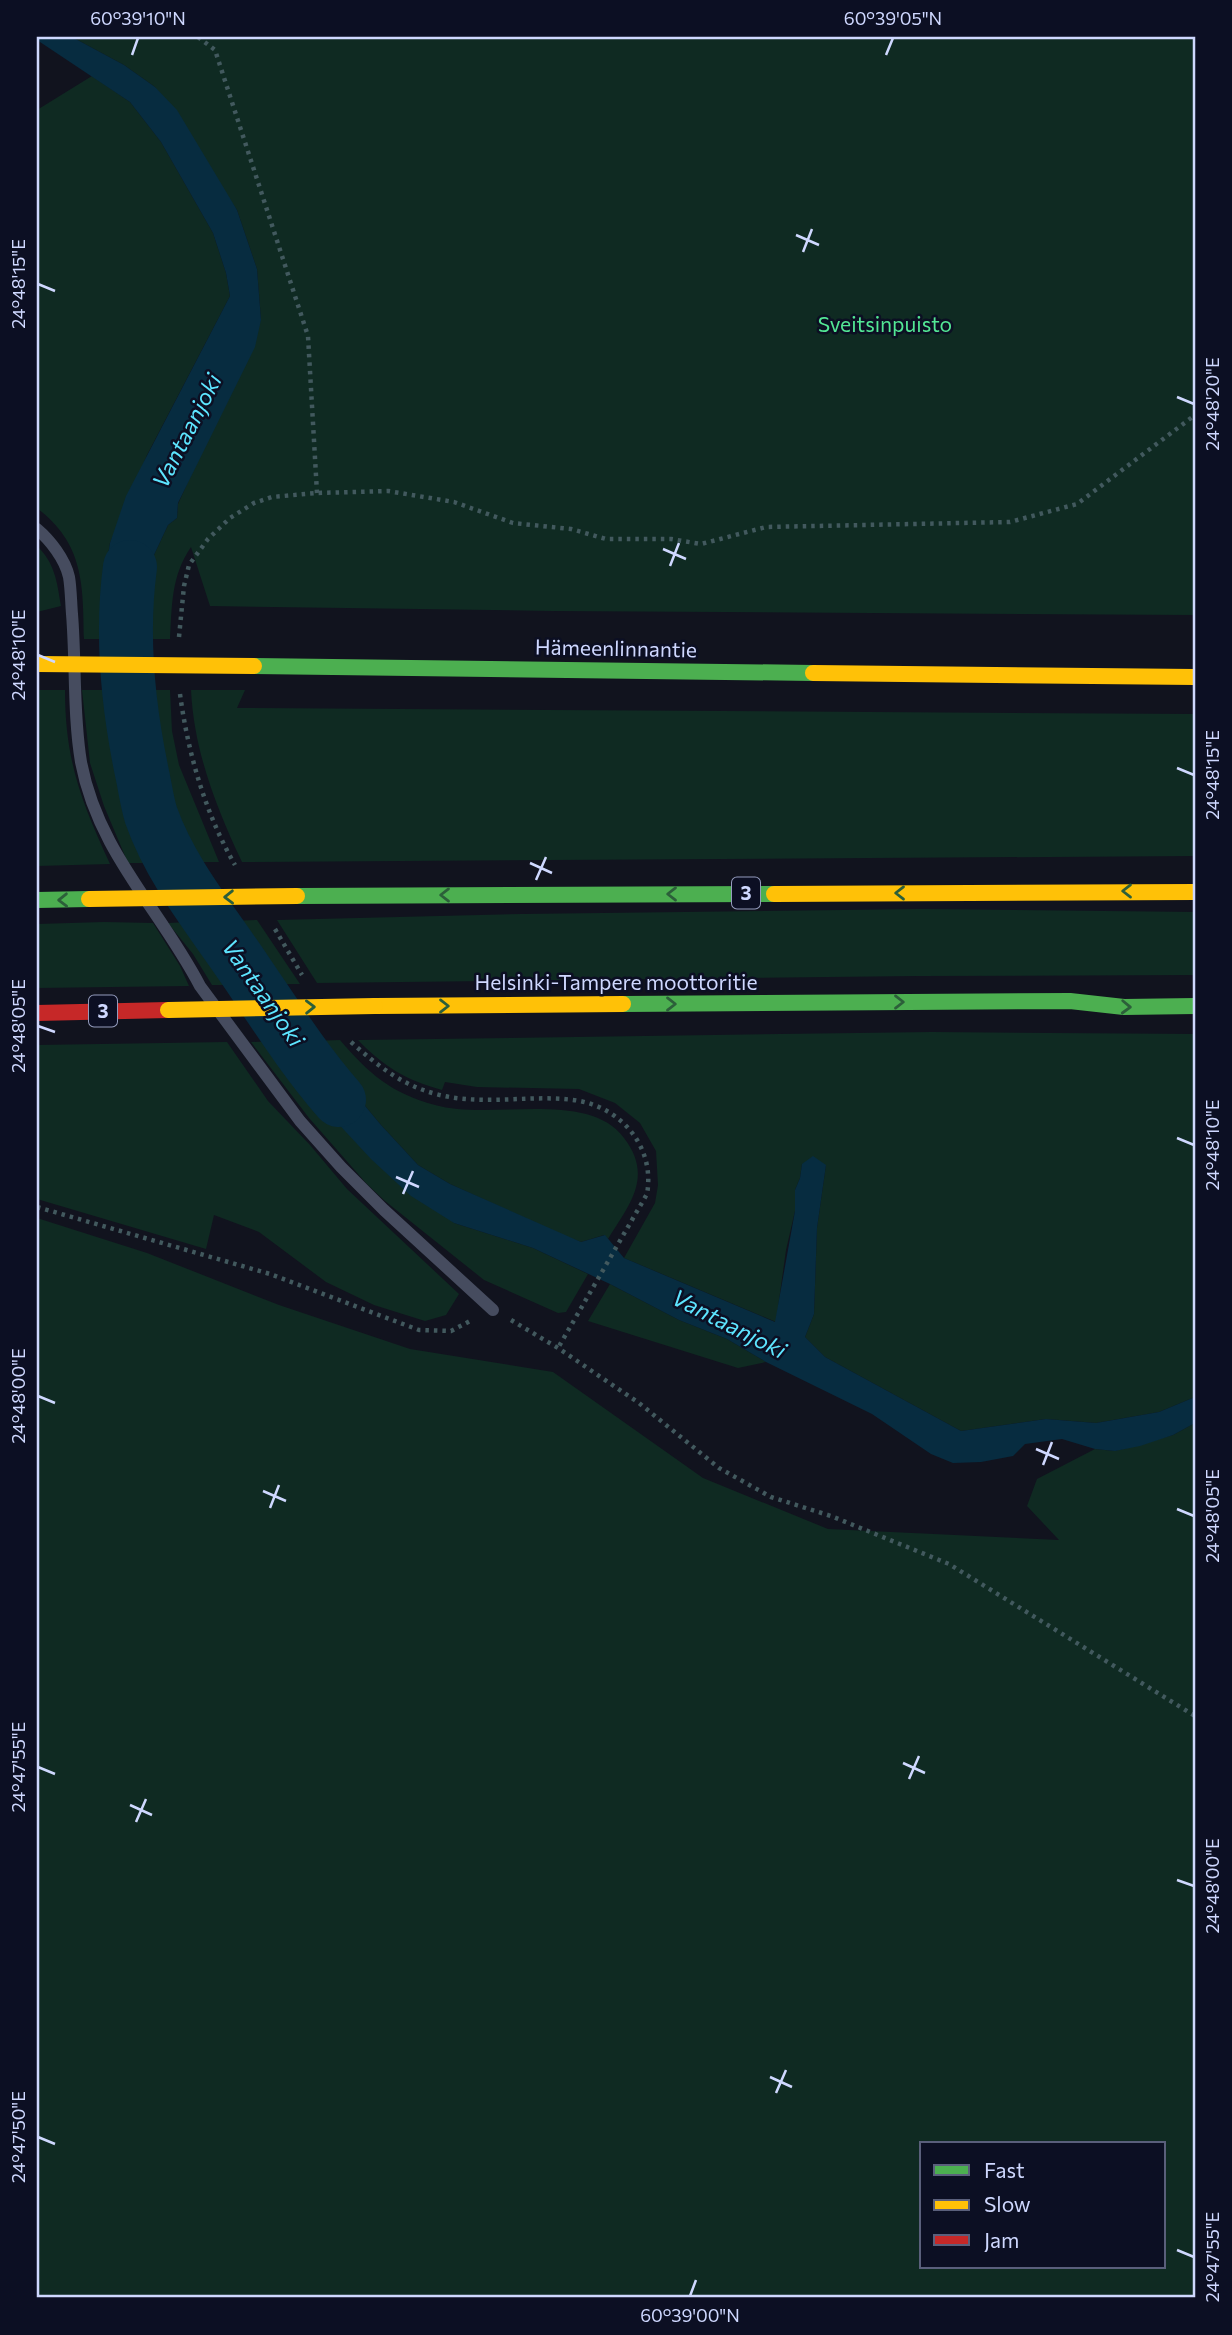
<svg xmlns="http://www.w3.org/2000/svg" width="1232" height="2335" font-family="Commissioner,sans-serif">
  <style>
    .green { fill: #0f2a22; fill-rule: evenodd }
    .water { fill: #072c40 }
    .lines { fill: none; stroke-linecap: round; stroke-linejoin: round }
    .river { stroke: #072c40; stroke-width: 54 }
    .path { stroke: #42595e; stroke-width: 4.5; stroke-dasharray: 3.5 5; stroke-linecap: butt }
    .lane { stroke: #464c5f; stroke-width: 12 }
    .fast { stroke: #4caf50; stroke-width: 16 }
    .slow { stroke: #ffc107; stroke-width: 16 }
    .jam { stroke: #c62828; stroke-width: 16 }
    .slow-bridge { stroke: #ffc107; stroke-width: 16 }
    .oneway { stroke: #2c5f3a }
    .ticks { fill: none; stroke: #cfd8ff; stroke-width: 2.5 }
    .labels { text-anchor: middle; stroke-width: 5; stroke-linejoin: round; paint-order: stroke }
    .shield { fill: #0c0f23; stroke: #949cbd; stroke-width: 2 }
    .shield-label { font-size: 19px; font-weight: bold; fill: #cfd8ff }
    .park-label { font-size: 21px; fill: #53e795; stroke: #0c0f23 }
    .street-label { font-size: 21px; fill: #cfd8ff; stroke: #0c0f23 }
    .water-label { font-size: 23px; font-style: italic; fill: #5de5ff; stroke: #0c0f23 }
    .neatline { fill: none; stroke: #cfd8ff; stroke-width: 2.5 }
    .ticks-label { font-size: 18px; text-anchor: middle; fill: #cfd8ff }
  </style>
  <rect width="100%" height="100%" fill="#11131e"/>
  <g class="green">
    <path d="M 72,37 L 1195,37 L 1195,615 L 553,611 L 210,606 L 191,547 C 171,576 172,606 170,639 L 149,639 L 149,595 L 153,581 L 154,555 L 168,525 L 177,518 L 178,504 L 261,320 L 257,269 L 237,210 L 155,87 L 124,65 Z"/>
    <path d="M 92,76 L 130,102 L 161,142 L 213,233 L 226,273 L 230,296 L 147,455 L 110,543 L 102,592 L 104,639 L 84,639 C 83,584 84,544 37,508 L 37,110 Z"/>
    <path d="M 37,546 C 55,563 57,582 61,606 L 37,612 Z"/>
    <path d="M 37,690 L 65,690 C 65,760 81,801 110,864 L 37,866 Z"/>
    <path d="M 82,690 L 107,690 L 115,750 L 132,816 L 152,863 L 128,863 L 104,806 L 90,763 Z"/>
    <path d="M 149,690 L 170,690 L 172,731 L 179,765 L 219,862 L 195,862 L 170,810 L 155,746 Z"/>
    <path d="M 191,690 L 245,690 L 237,708 L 1195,714 L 1195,856 L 242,862 C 216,807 194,751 191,690 Z"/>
    <path d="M 922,909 L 1195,912 L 1195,975 L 917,976 L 317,983 L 277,920 L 522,914 Z"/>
    <path d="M 257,920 L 300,984 L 275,984 L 231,921 Z"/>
    <path d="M 104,922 L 153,923 L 180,966 L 189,986 L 37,988 L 37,924 Z"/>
    <path d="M 190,922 L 210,946 L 234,985 L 212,985 L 193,954 L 168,923 Z"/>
    <path d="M 932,1032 L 1195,1034 L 1195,1397 L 1159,1412 L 1096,1423 L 1046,1419 L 961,1431 L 825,1357 L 805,1337 L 814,1314 L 817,1228 L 826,1165 L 802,1164 L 800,1178 L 795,1190 L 795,1211 L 786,1250 L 776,1322 L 624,1258 L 655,1203 L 658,1185 L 656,1151 L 640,1123 L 615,1103 L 579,1089 L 477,1087 L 445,1082 L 442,1090 C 406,1080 384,1067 358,1040 Z"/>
    <path d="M 340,1040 C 369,1074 391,1093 435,1105 C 489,1121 588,1089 624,1138 C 654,1177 629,1205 608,1239 L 604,1235 L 581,1242 L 565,1236 L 450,1184 L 418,1165 L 381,1125 L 311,1041 Z"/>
    <path d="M 278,1041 L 301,1073 L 454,1223 L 533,1248 L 588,1274 L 566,1312 L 558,1313 L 484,1280 L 385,1201 L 366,1183 L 309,1118 L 251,1042 Z"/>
    <path d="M 227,1042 L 268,1101 L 310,1145 L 347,1189 L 459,1294 L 446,1315 L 425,1321 L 374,1305 L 326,1282 L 259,1232 L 214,1215 L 206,1249 L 37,1199 L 37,1045 Z"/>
    <path d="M 37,1218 L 147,1253 L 279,1305 L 410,1349 L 553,1372 L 703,1478 L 828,1529 L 1059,1540 L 1027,1506 L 1037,1479 L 1095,1449 L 1115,1451 L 1173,1435 L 1195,1423 L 1195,2298 L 37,2298 ZM 922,2144 L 1164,2144 L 1164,2267 L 922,2267 Z"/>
    <path d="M 610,1284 L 679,1320 L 727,1339 L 766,1362 L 738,1368 L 588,1321 Z"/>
  </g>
  <g class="water">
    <path d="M 37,37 L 72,37 L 124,65 L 155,87 L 177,110 L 237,210 L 257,269 L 261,320 L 255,347 L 178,503 L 177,518 L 168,525 L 154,555 L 153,581 L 149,595 L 149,639 L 104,639 L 102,592 L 110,543 L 126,496 L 230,296 L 226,273 L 213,233 L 161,142 L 130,102 L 37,40 Z"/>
    <path d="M 107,690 L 149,690 L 156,746 L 170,810 L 195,862 L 152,863 L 132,816 L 115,750 Z"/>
    <path d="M 231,921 L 236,929 L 275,984 L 234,985 L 210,946 L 190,922 Z"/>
    <path d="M 278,1041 L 311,1041 L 381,1125 L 418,1165 L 450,1184 L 581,1242 L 605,1235 L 624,1258 L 775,1322 L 795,1211 L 795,1190 L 800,1178 L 802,1164 L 813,1156 L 826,1165 L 817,1228 L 814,1314 L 805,1337 L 825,1357 L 961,1431 L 1046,1419 L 1096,1423 L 1159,1412 L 1195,1397 L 1195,1423 L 1173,1435 L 1140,1446 L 1115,1451 L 1095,1449 L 1062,1439 L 1025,1444 L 1013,1456 L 981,1462 L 953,1463 L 931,1454 L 872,1414 L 766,1362 L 727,1339 L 679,1320 L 610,1284 L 533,1248 L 454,1223 L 411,1196 L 371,1159 L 320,1104 Z"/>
  </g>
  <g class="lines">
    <path class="river" d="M 130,567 C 121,634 128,706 142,773 C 145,787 147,802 151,815 C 171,872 212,921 245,970 C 275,1014 304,1060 339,1100"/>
    <g class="path">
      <path d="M 198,37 L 215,50 L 308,336 L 317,493"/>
      <path d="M 179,637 L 184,586 L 189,565 L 208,539 L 230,518 L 254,503 L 272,497 L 317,493 L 388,491 L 454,502 L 513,523 L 571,529 L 606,539 L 671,539 L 701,544 L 766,527 L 1010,522 L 1077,504 L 1195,415"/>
      <path d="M 180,694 C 188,753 205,813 235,865"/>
      <path d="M 275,929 L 302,975"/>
      <path d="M 351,1042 C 377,1065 401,1085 436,1094 C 484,1107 534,1093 580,1101 C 624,1110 655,1149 647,1194 L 558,1348"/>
      <path d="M 37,1207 L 270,1274 L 419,1330 L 451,1331 L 472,1320"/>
      <path d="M 511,1320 L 558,1348 L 639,1403 L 719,1468 L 771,1497 L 831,1516 L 949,1564 L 1195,1716"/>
    </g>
    <path class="lane" d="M 37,529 C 50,540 65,559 69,577 C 71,589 71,602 72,614 C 76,663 73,714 81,762 C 98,852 160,909 200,986 L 300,1121 L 341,1167 L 384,1210 L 493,1310"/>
    <g class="fast">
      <path d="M 254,666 L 813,673"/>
      <path d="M 297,896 L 774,894"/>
      <path d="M 37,900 L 89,899"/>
      <path d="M 623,1004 L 1070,1001 L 1124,1007 L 1195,1006"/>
    </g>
    <g class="slow">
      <path d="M 813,673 L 1195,677"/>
      <path d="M 774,894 L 1195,892"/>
      <path d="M 375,1006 L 623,1004"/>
    </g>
    <path class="jam" d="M 37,1013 L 168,1010"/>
    <g class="slow-bridge">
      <path d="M 37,664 L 254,666"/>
      <path d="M 89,899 L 297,896"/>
      <path d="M 168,1010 L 375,1006"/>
    </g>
  </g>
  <defs><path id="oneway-chevron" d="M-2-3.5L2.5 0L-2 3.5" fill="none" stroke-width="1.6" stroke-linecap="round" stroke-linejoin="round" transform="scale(1.75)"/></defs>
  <g class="oneway">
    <use href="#oneway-chevron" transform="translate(1127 891) rotate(-180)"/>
    <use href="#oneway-chevron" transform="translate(900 893) rotate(180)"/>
    <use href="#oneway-chevron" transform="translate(672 894) rotate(180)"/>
    <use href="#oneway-chevron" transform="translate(445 895) rotate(180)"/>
    <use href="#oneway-chevron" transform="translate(229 897) rotate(179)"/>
    <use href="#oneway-chevron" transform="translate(63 900) rotate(179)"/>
    <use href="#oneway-chevron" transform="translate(899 1002)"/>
    <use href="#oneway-chevron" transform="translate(671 1004)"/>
    <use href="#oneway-chevron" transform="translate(444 1006)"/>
    <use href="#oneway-chevron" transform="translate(310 1007) rotate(-1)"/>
    <use href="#oneway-chevron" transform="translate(1126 1007) rotate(2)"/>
  </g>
  <path class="ticks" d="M 132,55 L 138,38M 886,55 L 893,38M 796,235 L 819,245M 803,252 L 812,229M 38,284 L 55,291M 1177,397 L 1194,404M 663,549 L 686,559M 670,566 L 679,543M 38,655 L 55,662M 1177,768 L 1194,775M 530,863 L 552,873M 536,880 L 546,857M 38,1026 L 55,1032M 1177,1138 L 1194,1145M 396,1177 L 419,1187M 403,1194 L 413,1171M 38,1396 L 55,1403M 1036,1449 L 1059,1459M 1043,1465 L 1052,1442M 263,1491 L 286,1501M 270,1508 L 279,1485M 1177,1509 L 1194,1516M 903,1763 L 925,1773M 38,1767 L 55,1774M 909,1779 L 919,1756M 130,1805 L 152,1815M 136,1822 L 146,1799M 1177,1880 L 1194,1886M 770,2077 L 792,2087M 776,2093 L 786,2070M 38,2137 L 55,2144M 1177,2250 L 1194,2257M 690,2296 L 696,2280"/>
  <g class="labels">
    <g class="shield">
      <rect x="732" y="877.5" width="28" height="31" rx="5"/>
      <rect x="89" y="995.5" width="28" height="31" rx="5"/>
    </g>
    <g class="shield-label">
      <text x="746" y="900">3</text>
      <text x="103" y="1018">3</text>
    </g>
    <g class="park-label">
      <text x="885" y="332">Sveitsinpuisto</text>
    </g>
    <g class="street-label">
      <text transform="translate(616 649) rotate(1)" y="7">Hämeenlinnantie</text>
      <text x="616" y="990">Helsinki-Tampere moottoritie</text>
    </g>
    <g class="water-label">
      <text transform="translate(187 431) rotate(-63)" y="8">Vantaanjoki</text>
      <text transform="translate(263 993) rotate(55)" y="8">Vantaanjoki</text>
      <text transform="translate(729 1324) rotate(27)" y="8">Vantaanjoki</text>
    </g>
  </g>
  <rect width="1232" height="2335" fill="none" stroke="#0c0f23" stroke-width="77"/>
  <rect x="920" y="2142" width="245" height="126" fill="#0c0f23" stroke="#5a5f7b" stroke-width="2"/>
  <rect x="934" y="2165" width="35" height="10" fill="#4caf50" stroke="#5a5f7b" stroke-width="2"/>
  <text x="984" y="2178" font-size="21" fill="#cfd8ff">Fast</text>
  <rect x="934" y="2200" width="35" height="10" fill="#ffc107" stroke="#5a5f7b" stroke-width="2"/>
  <text x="984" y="2212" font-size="21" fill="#cfd8ff">Slow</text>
  <rect x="934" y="2235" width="35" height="10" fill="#c62828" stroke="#5a5f7b" stroke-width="2"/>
  <text x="984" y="2248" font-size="21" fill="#cfd8ff">Jam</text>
  <rect x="38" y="38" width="1156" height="2258" class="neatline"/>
  <g class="ticks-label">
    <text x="138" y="25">60°39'10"N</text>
    <text x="893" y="25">60°39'05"N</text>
    <text transform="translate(19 284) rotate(-90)" y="6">24°48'15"E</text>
    <text transform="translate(1213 404) rotate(-90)" y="6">24°48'20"E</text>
    <text transform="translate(19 655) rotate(-90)" y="6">24°48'10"E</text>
    <text transform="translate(1213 775) rotate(-90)" y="6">24°48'15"E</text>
    <text transform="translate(19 1026) rotate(-90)" y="6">24°48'05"E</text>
    <text transform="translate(1213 1145) rotate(-90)" y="6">24°48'10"E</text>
    <text transform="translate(19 1396) rotate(-90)" y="6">24°48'00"E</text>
    <text transform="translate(1213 1516) rotate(-90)" y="6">24°48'05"E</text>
    <text transform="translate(19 1767) rotate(-90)" y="6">24°47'55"E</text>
    <text transform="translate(1213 1886) rotate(-90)" y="6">24°48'00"E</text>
    <text transform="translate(19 2137) rotate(-90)" y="6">24°47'50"E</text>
    <text transform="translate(1213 2257) rotate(-90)" y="6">24°47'55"E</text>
    <text x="690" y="2322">60°39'00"N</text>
  </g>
</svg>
